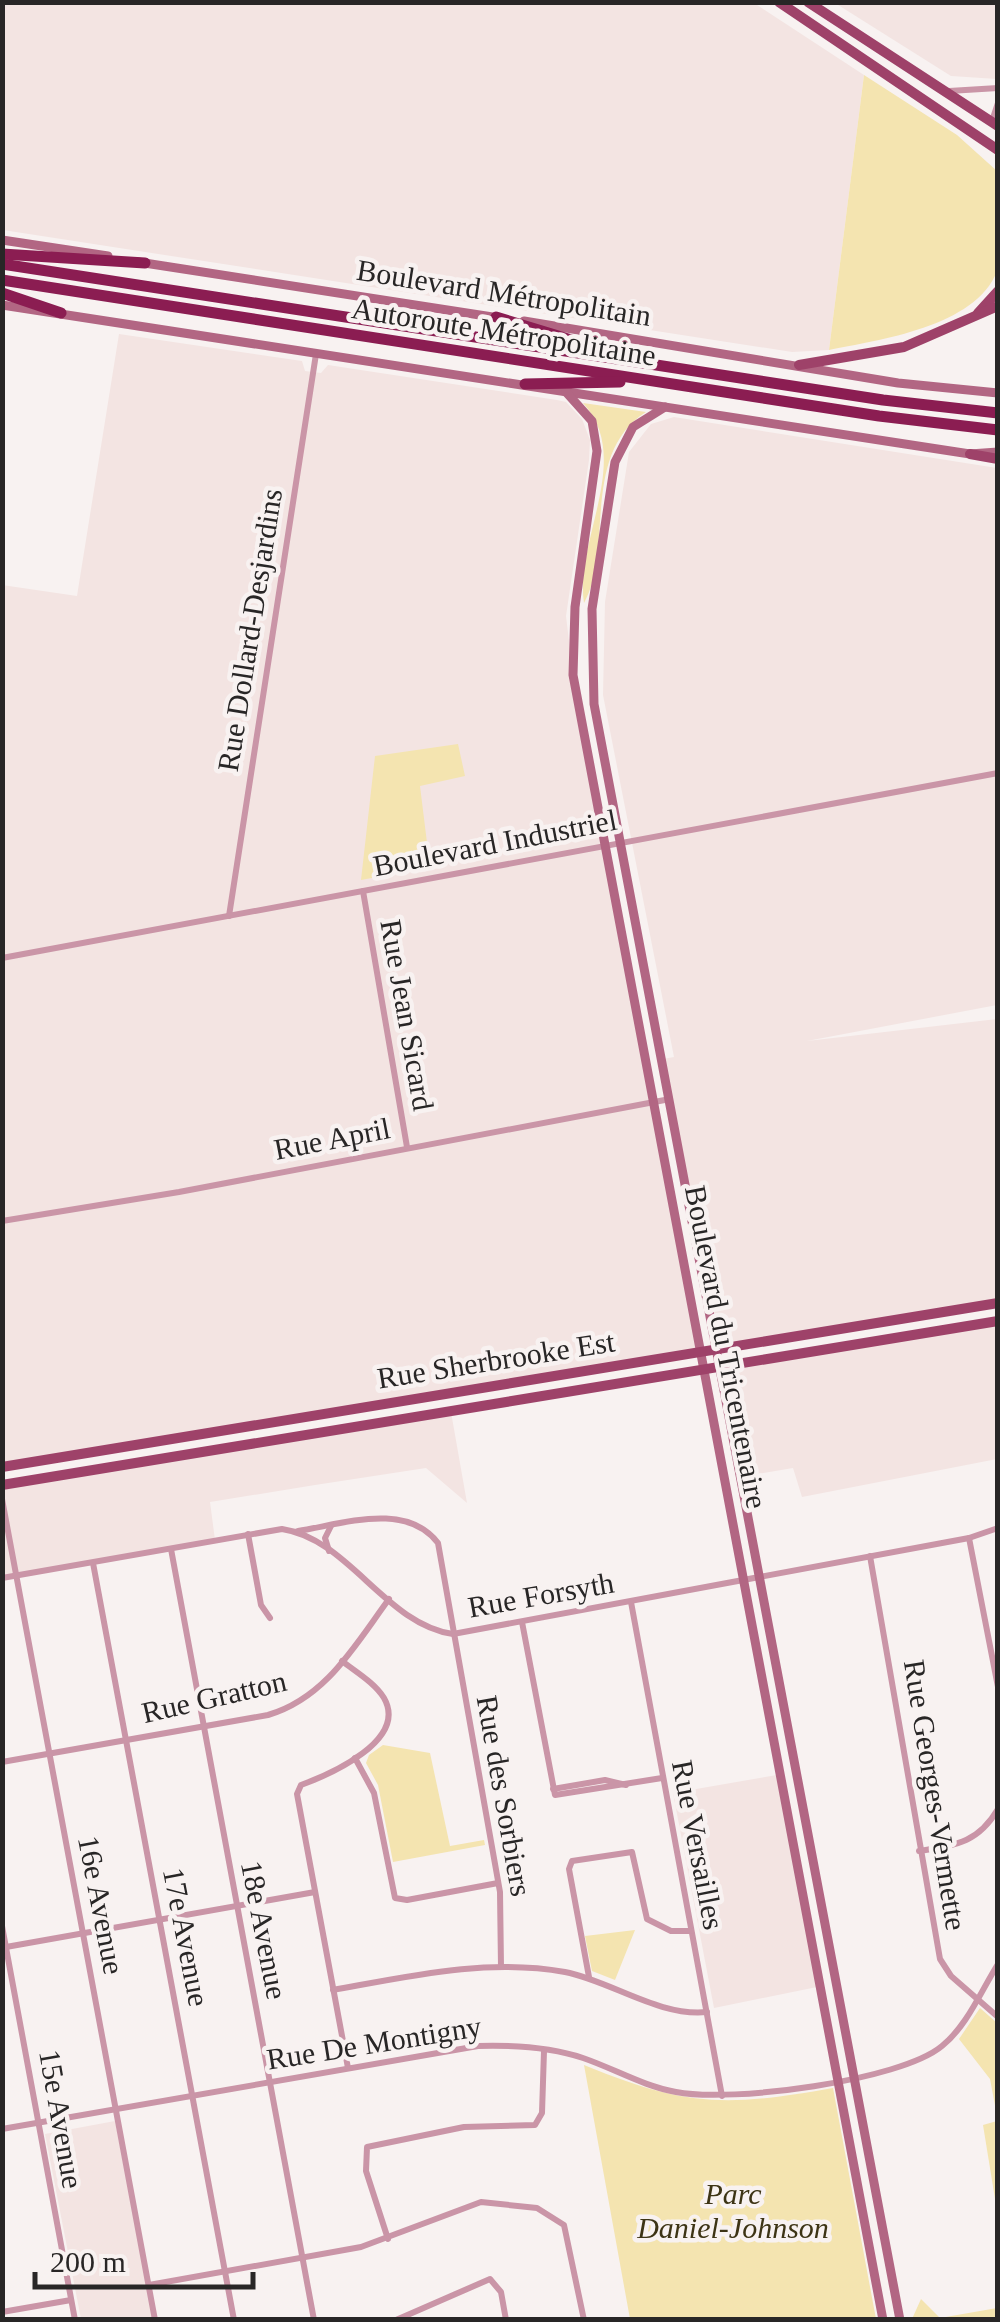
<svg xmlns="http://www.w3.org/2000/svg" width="1000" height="2322" font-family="'Times New Roman',serif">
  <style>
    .built { fill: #f3e4e2 }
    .green { fill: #f4e4b0 }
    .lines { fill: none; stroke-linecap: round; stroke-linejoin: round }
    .street { stroke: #ca95a7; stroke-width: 6 }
    .secondary { stroke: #b26683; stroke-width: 9 }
    .primary { stroke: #9e4269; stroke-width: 10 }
    .highway { stroke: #8b1d52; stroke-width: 11 }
    .labels { text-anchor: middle; stroke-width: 9; stroke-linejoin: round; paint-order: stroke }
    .street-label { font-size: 30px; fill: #282626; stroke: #f8f2f1 }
    .park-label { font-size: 30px; font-style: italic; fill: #3d3415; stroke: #f8f2f1 }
  </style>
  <rect width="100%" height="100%" fill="#f8f2f1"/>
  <g class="built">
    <path d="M 2,3 L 754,3 L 864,75 L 829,350 L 792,352 L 3,230 Z"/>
    <path d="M 835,3 L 997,3 L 997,79 L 951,76 Z"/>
    <path d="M 119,334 L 302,361 L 305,371 L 321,373 L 328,365 L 557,400 L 566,402 L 582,419 L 590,440 L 589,460 L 566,616 L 573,675 L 701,1352 L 3,1467 L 2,585 L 77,596 Z"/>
    <path d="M 674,417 L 997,468 L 997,1005 L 807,1041 L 997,1019 L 997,1303 L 715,1349 L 663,1059 L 674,1057 L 603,695 L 605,602 L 629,452 L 651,424 Z"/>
    <path d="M 997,1321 L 997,1459 L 802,1497 L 793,1468 L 740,1477 L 719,1368 Z"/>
    <path d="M 451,1412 L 467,1503 L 426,1468 L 315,1485 L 210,1502 L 215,1540 L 3,1578 L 3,1485 Z"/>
    <path d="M 777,1775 L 817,1987 L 714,2008 L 673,1793 Z"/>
    <path d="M 115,2121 L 153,2319 L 81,2319 L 45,2134 Z"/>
  </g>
  <g class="green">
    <path d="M 864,75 L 957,135 L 997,171 C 998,191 1000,256 997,271 C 976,327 878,340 829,350 Z"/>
    <path d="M 583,403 L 646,412 C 580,454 614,549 584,603 C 574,541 634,458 583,403 Z"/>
    <path d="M 458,744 L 465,776 L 420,786 L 430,867 L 361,880 L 375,756 Z"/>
    <path d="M 383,1745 L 430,1753 L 450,1846 L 484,1840 L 485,1845 L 393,1862 L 378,1785 L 366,1763 L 369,1755 Z"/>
    <path d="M 635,1930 L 615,1980 L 592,1971 L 585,1936 Z"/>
    <path d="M 980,2008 L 997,2023 L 997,2116 L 990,2079 L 959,2039 Z"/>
    <path d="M 584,2065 C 686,2107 726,2107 833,2088 L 876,2319 L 630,2319 Z"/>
    <path d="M 997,2121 L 998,2205 L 996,2205 L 983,2125 Z"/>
    <path d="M 921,2299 L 940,2318 L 997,2308 L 997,2319 L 912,2319 Z"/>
  </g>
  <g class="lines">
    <g class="street">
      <path d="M 949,91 L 998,88"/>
      <path d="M 992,121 L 998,103"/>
      <path d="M 363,891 L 407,1147"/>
      <path d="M 229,916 L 316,354"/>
      <path d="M 2,958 L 998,773"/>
      <path d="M 2,1221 L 179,1192 L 670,1099"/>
      <path d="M 2,1499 L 155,2320"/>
      <path d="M 298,1531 C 343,1524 406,1501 438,1543 L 500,1892 L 501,1967"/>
      <path d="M 248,1534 L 261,1605 L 270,1618"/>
      <path d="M 969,1538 L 998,1687"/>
      <path d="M 171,1549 L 314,2320"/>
      <path d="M 329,1551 L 325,1538 L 331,1526"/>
      <path d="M 870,1556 L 940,1959 L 951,1976 L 998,2017"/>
      <path d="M 93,1563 L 234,2320"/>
      <path d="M 2,1578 L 282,1529 C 349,1539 385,1624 453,1634 L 969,1538 L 998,1528"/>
      <path d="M 631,1602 L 722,2096"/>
      <path d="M 522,1622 L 555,1795 L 662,1778"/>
      <path d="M 342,1661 C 356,1672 375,1683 384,1698 C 408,1740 331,1774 301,1785 L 297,1794 L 348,2068"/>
      <path d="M 355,1758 L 374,1793 L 395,1898 L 407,1900 L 498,1883"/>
      <path d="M 2,1762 L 268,1715 C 326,1698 355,1645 389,1599"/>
      <path d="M 553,1789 L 605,1780 L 626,1785"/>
      <path d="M 919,1851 C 956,1845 978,1843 998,1809"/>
      <path d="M 2,1926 L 75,2320"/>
      <path d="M 6,1947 L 315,1892"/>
      <path d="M 589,1977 L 569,1869 L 572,1861 L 632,1852 L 647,1919 L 671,1931 L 691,1931"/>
      <path d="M 333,1990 C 410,1976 487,1958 565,1972 C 611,1981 659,2017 707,2012"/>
      <path d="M 2,2129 L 478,2046 C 512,2045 550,2047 583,2058 C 615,2069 643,2086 676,2092 C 731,2103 900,2081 942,2046 C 967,2026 981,1991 998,1964"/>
      <path d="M 388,2239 L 366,2171 L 367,2147 L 464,2127 L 535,2125 L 542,2113 L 544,2051"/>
      <path d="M 149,2285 L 361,2247 L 481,2202 L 537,2208 L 564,2225 L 584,2320"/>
      <path d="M 2,2312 L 71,2300"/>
      <path d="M 396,2320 L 490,2279 L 501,2292 L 506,2320"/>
    </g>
    <g class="secondary">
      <path d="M 2,240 L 108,256"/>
      <path d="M 138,262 L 499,318"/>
      <path d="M 2,305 L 970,454 L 998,452"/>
      <path d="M 524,321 L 898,383 L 998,393"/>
      <path d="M 566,392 L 592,421 L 597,451 L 575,607 L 573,675 L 883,2320"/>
      <path d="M 665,407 L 633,427 L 615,462 L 592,609 L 594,704 L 900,2320"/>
    </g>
    <g class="primary">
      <path d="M 779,2 L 998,150"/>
      <path d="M 808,2 L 998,126"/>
      <path d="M 978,313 L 998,291"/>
      <path d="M 799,365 L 904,347 L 998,306"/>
      <path d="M 970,454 L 998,459"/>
      <path d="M 2,1467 L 998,1303"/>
      <path d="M 2,1485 L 998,1321"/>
    </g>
    <g class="highway">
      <path d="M 2,254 L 145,263"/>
      <path d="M 2,264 L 883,400 L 998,413"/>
      <path d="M 2,280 L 879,416 L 998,430"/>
      <path d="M 2,293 L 61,313"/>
      <path d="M 496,317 L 614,353"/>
      <path d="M 525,384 L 620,382"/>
    </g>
  </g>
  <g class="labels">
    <g class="street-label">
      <text transform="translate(504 293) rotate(9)" y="10">Boulevard Métropolitain</text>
      <text transform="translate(504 332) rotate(9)" y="10">Autoroute Métropolitaine</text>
      <text transform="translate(250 630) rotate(-81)" y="10">Rue Dollard-Desjardins</text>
      <text transform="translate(495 843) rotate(-11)" y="10">Boulevard Industriel</text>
      <text transform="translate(407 1015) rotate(80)" y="10">Rue Jean Sicard</text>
      <text transform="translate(332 1139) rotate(-11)" y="10">Rue April</text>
      <text transform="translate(726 1347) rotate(79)" y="10">Boulevard du Tricentenaire</text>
      <text transform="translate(496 1360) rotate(-9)" y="10">Rue Sherbrooke Est</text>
      <text transform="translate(541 1595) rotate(-10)" y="10">Rue Forsyth</text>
      <text transform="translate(214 1697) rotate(-13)" y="10">Rue Gratton</text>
      <text transform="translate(935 1795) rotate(81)" y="10">Rue Georges-Vermette</text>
      <text transform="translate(504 1796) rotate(80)" y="10">Rue des Sorbiers</text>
      <text transform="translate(698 1845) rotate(79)" y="10">Rue Versailles</text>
      <text transform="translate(101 1905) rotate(79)" y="10">16e Avenue</text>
      <text transform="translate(264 1930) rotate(79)" y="10">18e Avenue</text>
      <text transform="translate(186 1937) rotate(79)" y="10">17e Avenue</text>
      <text transform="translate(374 2043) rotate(-9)" y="10">Rue De Montigny</text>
      <text transform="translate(61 2119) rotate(80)" y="10">15e Avenue</text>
    </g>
    <g class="park-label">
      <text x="733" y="2204">Parc<tspan x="733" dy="34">Daniel-Johnson</tspan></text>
    </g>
  </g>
  <rect width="1000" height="2322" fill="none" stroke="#282626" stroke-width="10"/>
  <path d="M35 2272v15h218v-15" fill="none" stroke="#282626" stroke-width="5"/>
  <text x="50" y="2272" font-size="30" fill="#282626" stroke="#f8f2f1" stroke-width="8" paint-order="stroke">200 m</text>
</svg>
